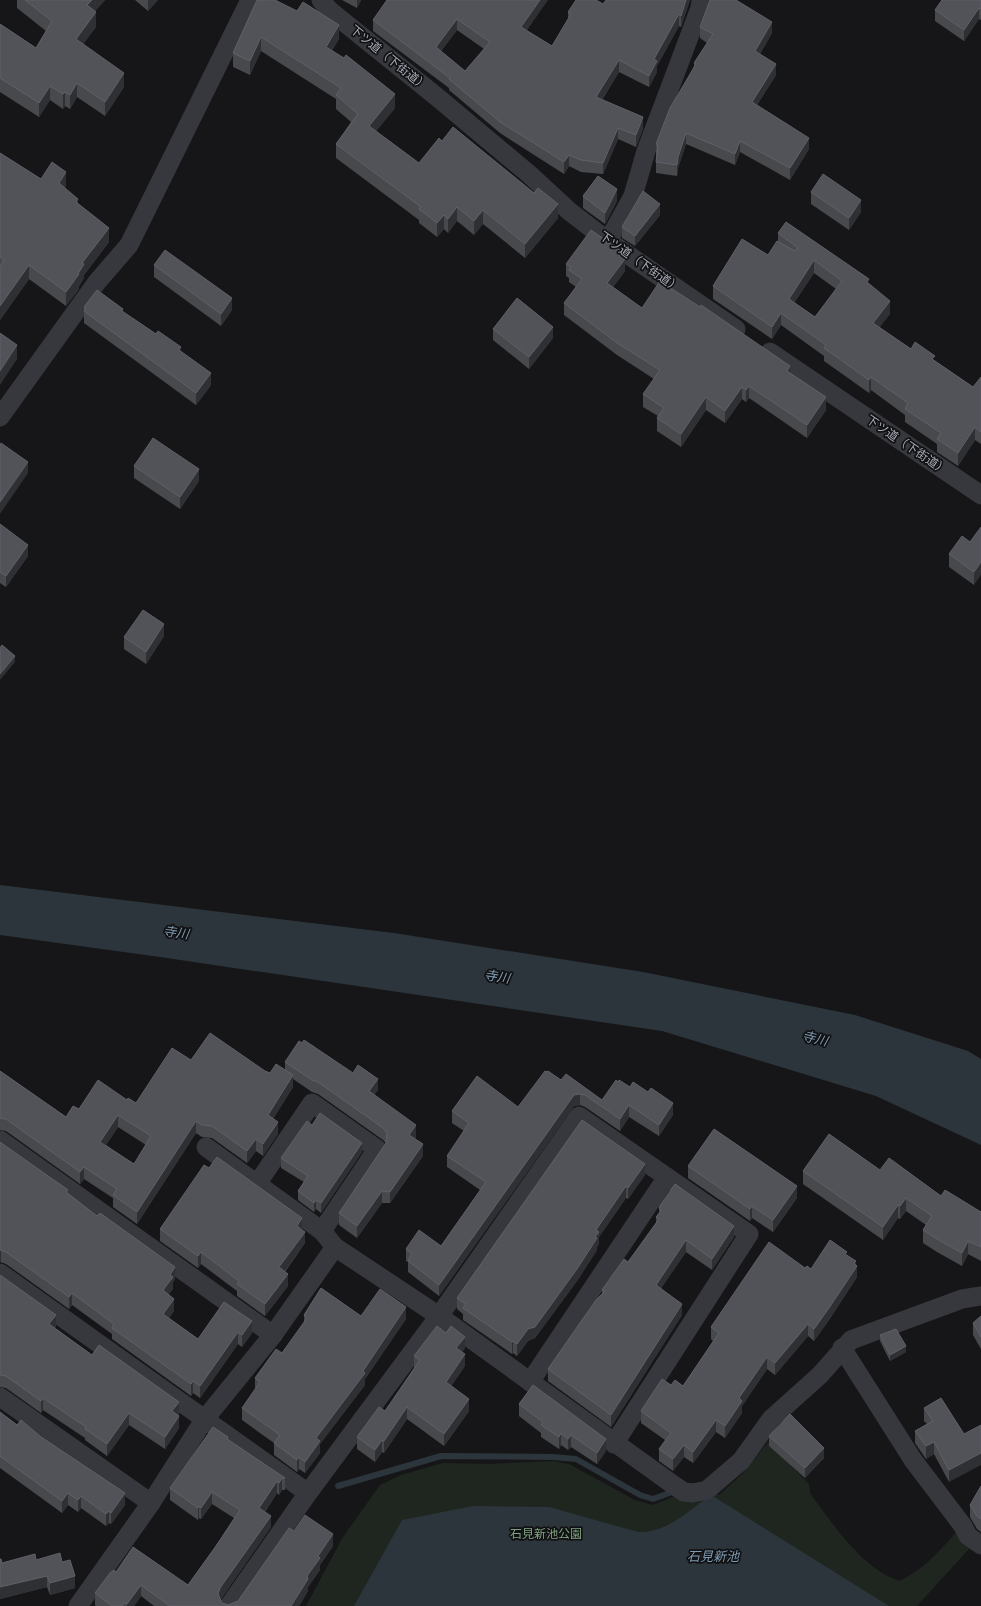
<svg xmlns="http://www.w3.org/2000/svg" width="981" height="1606" font-family="Montserrat,'Noto Sans JP',sans-serif">
  <style>
    .green { fill: #1e261f }
    .water { fill: #2c353c }
    .lines { fill: none; stroke-linecap: round; stroke-linejoin: round }
    .stream { stroke: #2c353c; stroke-width: 6 }
    .minor { stroke: #37383d; stroke-width: 19 }
    .wall { fill: #47494d; fill-rule: evenodd }
    .shaded-wall { fill: #2f3033 }
    .building { fill: #525359; stroke: #5f6168; fill-rule: evenodd }
    .labels { text-anchor: middle; stroke-width: 3.5; stroke-linejoin: round; paint-order: stroke }
    .street-label { font-size: 12px; fill: #a8adb8; stroke: #111113 }
    .park-label { font-size: 12px; fill: #7fa381; stroke: #111113 }
    .water-label { font-size: 13px; font-style: italic; fill: #7f9bb3; stroke: #111113 }
  </style>
  <rect width="100%" height="100%" fill="#161618"/>
  <path class="green" d="M 768,1442 L 809,1484 L 810,1493 C 832,1523 863,1570 900,1581 C 927,1566 938,1553 958,1530 L 969,1549 L 917,1606 L 306,1606 L 343,1537 L 380,1485 L 401,1475 L 443,1463 L 489,1464 L 553,1461 L 569,1464 L 635,1500 L 653,1505 L 677,1495 L 696,1503 L 713,1492 L 719,1495 L 741,1475 Z"/>
  <g class="water">
    <path d="M 0,885 L 394,933 L 643,972 L 855,1015 L 968,1051 L 981,1059 L 981,1145 L 876,1096 L 662,1031 L 160,957 L 0,935 Z"/>
    <path d="M 711,1495 L 889,1606 L 354,1606 L 402,1520 L 473,1506 L 549,1507 L 638,1532 C 667,1533 688,1511 711,1495 Z"/>
  </g>
  <g class="lines">
    <path class="stream" d="M 338,1486 L 441,1456 L 553,1457 L 576,1459 L 640,1495 L 653,1499 L 672,1492"/>
    <g class="minor">
      <path d="M 321,0 L 329,10 L 437,97 L 529,174 L 569,211 L 608,241 L 736,329"/>
      <path d="M 608,241 L 633,196 L 646,151 L 700,8 L 701,0"/>
      <path d="M 770,352 L 981,495"/>
      <path d="M 0,417 L 97,282 L 129,245 L 250,0"/>
      <path d="M 0,1140 L 273,1335"/>
      <path d="M 206,1147 L 322,1231 L 335,1247 L 439,1316 L 675,1486 L 684,1492 L 693,1493 L 707,1490 L 741,1461 L 771,1419 L 820,1375 L 851,1340 L 962,1299 L 981,1296"/>
      <path d="M 257,1184 L 312,1103 L 377,1149 L 322,1231"/>
      <path d="M 0,1273 L 308,1493"/>
      <path d="M 842,1348 L 913,1460 L 963,1526 L 968,1536 L 981,1545"/>
      <path d="M 530,1382 L 667,1177"/>
      <path d="M 0,1397 L 151,1503"/>
      <path d="M 78,1606 L 151,1503 L 204,1420 L 273,1335 L 335,1247"/>
      <path d="M 229,1606 L 308,1493 L 439,1316 L 579,1116 L 749,1234 L 614,1444"/>
    </g>
  </g>
  <g class="wall">
    <path d="M 17,0 L 105,0 L 95,11 L 96,27 L 83,44 L 124,87 L 105,116 L 77,97 L 70,109 L 65,106 L 63,109 L 50,100 L 39,117 L 0,92 L 0,24 L 36,48 L 46,31 L 17,8 Z"/>
    <path d="M 135,0 L 158,0 L 148,11 Z"/>
    <path d="M 257,0 L 339,39 L 332,50 L 395,108 L 376,131 L 419,163 L 442,141 L 558,218 L 525,258 L 483,224 L 474,235 L 457,221 L 448,233 L 444,229 L 437,237 L 419,223 L 419,220 L 336,158 L 336,144 L 351,122 L 336,109 L 336,99 L 261,51 L 250,75 L 233,67 L 233,53 Z"/>
    <path d="M 342,0 L 361,0 L 357,8 Z"/>
    <path d="M 387,0 L 526,31 L 552,46 L 568,19 L 568,12 L 603,4 L 606,0 L 690,0 L 681,27 L 679,26 L 657,66 L 657,72 L 649,87 L 619,72 L 602,100 L 643,129 L 636,147 L 618,139 L 603,174 L 581,172 L 569,166 L 564,174 L 500,133 L 449,90 L 449,88 L 373,31 L 373,20 ZM 457,30 L 484,49 L 465,71 L 441,51 Z"/>
    <path d="M 981,0 L 981,20 L 979,19 L 964,41 L 935,21 L 935,10 Z"/>
    <path d="M 700,27 L 772,33 L 760,54 L 776,75 L 757,105 L 809,149 L 790,180 L 740,152 L 735,165 L 686,144 L 678,168 L 677,176 L 656,173 L 656,162 L 657,156 L 656,155 L 656,144 L 694,66 L 694,63 L 707,43 L 700,38 Z"/>
    <path d="M 0,153 L 41,179 L 66,186 L 65,188 L 109,242 L 84,275 L 84,278 L 79,286 L 79,289 L 66,306 L 29,279 L 0,320 Z"/>
    <path d="M 811,192 L 861,212 L 849,230 L 811,204 Z"/>
    <path d="M 583,196 L 617,201 L 605,224 L 583,208 Z"/>
    <path d="M 660,215 L 635,246 L 622,238 L 622,227 Z"/>
    <path d="M 778,233 L 869,284 L 890,314 L 879,327 L 911,349 L 935,361 L 973,387 L 981,377 L 981,444 L 975,440 L 958,466 L 937,452 L 937,444 L 905,422 L 905,415 L 871,390 L 869,393 L 824,361 L 824,356 L 781,325 L 772,339 L 713,299 L 713,286 L 768,255 L 778,241 ZM 814,273 L 836,289 L 815,317 L 794,303 Z"/>
    <path d="M 621,255 L 625,271 L 613,287 L 642,308 L 790,373 L 826,410 L 807,438 L 749,398 L 746,402 L 742,399 L 725,423 L 706,410 L 681,447 L 657,431 L 657,418 L 658,416 L 643,407 L 643,394 L 654,379 L 617,355 L 564,315 L 564,303 L 576,287 L 569,282 L 569,278 L 566,276 L 566,264 Z"/>
    <path d="M 154,265 L 232,310 L 221,326 L 154,277 Z"/>
    <path d="M 84,307 L 123,312 L 156,334 L 181,351 L 211,385 L 196,405 L 84,323 Z"/>
    <path d="M 493,329 L 553,338 L 529,369 L 493,340 Z"/>
    <path d="M 134,466 L 199,481 L 180,509 L 134,478 Z"/>
    <path d="M 0,524 L 28,556 L 6,587 L 0,583 Z"/>
    <path d="M 981,527 L 974,585 L 949,567 L 949,554 L 970,542 Z"/>
    <path d="M 164,636 L 146,664 L 124,649 L 124,637 Z"/>
    <path d="M 191,1060 L 265,1071 L 270,1073 L 285,1070 L 285,1062 L 378,1090 L 374,1095 L 416,1137 L 415,1139 L 423,1156 L 390,1203 L 382,1203 L 357,1238 L 339,1225 L 339,1213 L 386,1143 L 383,1140 L 318,1094 L 312,1092 L 293,1079 L 293,1087 L 273,1119 L 278,1134 L 263,1156 L 256,1151 L 247,1163 L 212,1138 L 202,1137 L 196,1133 L 137,1224 L 113,1207 L 113,1198 L 84,1179 L 80,1184 L 6,1131 L 0,1130 L 0,1071 L 66,1117 L 79,1109 L 127,1100 L 136,1103 ZM 118,1127 L 146,1145 L 134,1164 L 106,1145 Z"/>
    <path d="M 561,1080 L 602,1100 L 618,1082 L 630,1087 L 673,1115 L 659,1136 L 629,1117 L 620,1131 L 585,1107 L 580,1105 L 574,1106 L 439,1296 L 408,1272 L 408,1262 L 406,1261 L 406,1249 L 441,1246 L 480,1190 L 447,1167 L 447,1156 L 464,1131 L 452,1123 L 452,1111 L 518,1107 Z"/>
    <path d="M 582,1120 L 645,1175 L 628,1199 L 626,1198 L 599,1237 L 599,1244 L 597,1247 L 597,1250 L 577,1281 L 535,1338 L 528,1341 L 517,1356 L 513,1353 L 512,1354 L 463,1320 L 463,1314 L 457,1309 L 457,1298 Z"/>
    <path d="M 312,1125 L 362,1152 L 321,1213 L 316,1209 L 314,1212 L 298,1200 L 298,1191 L 304,1182 L 281,1168 L 281,1158 Z"/>
    <path d="M 0,1142 L 68,1193 L 175,1279 L 173,1282 L 173,1289 L 169,1294 L 174,1311 L 169,1318 L 198,1339 L 224,1302 L 252,1333 L 242,1347 L 238,1344 L 200,1398 L 193,1393 L 191,1396 L 112,1339 L 112,1334 L 72,1305 L 69,1309 L 6,1264 L 0,1262 Z"/>
    <path d="M 688,1166 L 797,1198 L 773,1232 L 752,1218 L 750,1221 L 688,1178 Z"/>
    <path d="M 880,1170 L 941,1196 L 981,1212 L 981,1261 L 968,1254 L 962,1266 L 937,1252 L 923,1243 L 923,1230 L 926,1225 L 906,1211 L 900,1219 L 898,1218 L 883,1240 L 803,1184 L 803,1171 Z"/>
    <path d="M 659,1207 L 734,1237 L 712,1270 L 686,1252 L 661,1288 L 682,1315 L 611,1427 L 548,1381 L 548,1369 L 602,1294 L 602,1290 L 628,1262 L 656,1223 L 656,1217 L 659,1213 Z"/>
    <path d="M 160,1229 L 302,1230 L 305,1243 L 285,1272 L 288,1286 L 265,1316 L 237,1296 L 237,1291 L 201,1264 L 198,1268 L 160,1241 Z"/>
    <path d="M 847,1255 L 856,1264 L 857,1277 L 829,1320 L 814,1341 L 808,1336 L 775,1375 L 767,1369 L 742,1406 L 742,1413 L 725,1438 L 716,1432 L 693,1463 L 684,1457 L 673,1471 L 659,1461 L 659,1449 L 665,1440 L 641,1423 L 641,1411 L 671,1385 L 683,1386 L 713,1341 L 711,1339 L 711,1327 L 805,1268 L 811,1269 Z"/>
    <path d="M 0,1275 L 56,1327 L 55,1328 L 92,1355 L 179,1414 L 178,1415 L 179,1428 L 165,1449 L 129,1425 L 107,1456 L 85,1440 L 85,1438 L 43,1410 L 41,1413 L 6,1388 L 0,1387 Z"/>
    <path d="M 304,1315 L 361,1316 L 406,1319 L 365,1379 L 365,1385 L 320,1444 L 320,1453 L 305,1473 L 299,1469 L 297,1472 L 274,1455 L 274,1443 L 242,1420 L 242,1408 L 255,1390 L 255,1378 L 282,1353 L 304,1322 Z"/>
    <path d="M 981,1316 L 981,1349 L 973,1335 L 973,1323 Z"/>
    <path d="M 880,1335 L 906,1352 L 890,1361 L 880,1341 Z"/>
    <path d="M 465,1348 L 462,1352 L 465,1366 L 451,1386 L 469,1411 L 444,1446 L 407,1419 L 384,1453 L 382,1452 L 375,1462 L 357,1449 L 357,1437 L 385,1411 L 414,1368 L 414,1356 Z"/>
    <path d="M 519,1404 L 606,1451 L 597,1464 L 571,1447 L 568,1450 L 561,1445 L 559,1449 L 541,1437 L 541,1433 L 519,1416 Z"/>
    <path d="M 924,1408 L 964,1434 L 949,1482 L 934,1454 L 926,1459 L 915,1443 L 915,1431 L 927,1424 L 924,1421 Z"/>
    <path d="M 0,1412 L 125,1505 L 111,1524 L 109,1523 L 106,1526 L 81,1508 L 78,1512 L 68,1505 L 62,1513 L 0,1468 Z"/>
    <path d="M 769,1436 L 824,1458 L 805,1478 L 769,1446 Z"/>
    <path d="M 228,1439 L 285,1478 L 285,1490 L 282,1490 L 279,1495 L 277,1493 L 265,1512 L 271,1527 L 221,1599 L 222,1603 L 228,1605 L 238,1601 L 294,1531 L 333,1546 L 320,1565 L 320,1570 L 308,1587 L 308,1591 L 299,1606 L 154,1606 L 141,1596 L 134,1606 L 96,1606 L 95,1605 L 95,1593 L 116,1572 L 188,1585 L 216,1546 L 234,1518 L 212,1504 L 201,1519 L 199,1518 L 198,1520 L 170,1500 L 170,1488 Z"/>
    <path d="M 981,1486 L 981,1532 L 977,1529 L 970,1517 L 970,1505 Z"/>
    <path d="M 36,1560 L 62,1562 L 75,1588 L 50,1595 L 47,1587 L 0,1599 L 2,1563 Z"/>
  </g>
  <g class="shaded-wall">
    <path d="M 92,0 L 105,0 L 87,20 L 87,5 Z"/>
    <path d="M 148,0 L 158,0 L 148,11 Z"/>
    <path d="M 357,0 L 361,0 L 357,8 Z"/>
    <path d="M 540,0 L 548,0 L 521,39 L 521,27 Z"/>
    <path d="M 686,0 L 690,0 L 681,27 L 681,16 Z"/>
    <path d="M 979,8 L 979,19 L 964,41 L 964,30 Z"/>
    <path d="M 96,12 L 96,27 L 76,53 L 76,39 Z"/>
    <path d="M 679,14 L 679,26 L 657,66 L 657,72 L 649,87 L 649,76 L 654,59 Z"/>
    <path d="M 457,19 L 457,30 L 436,58 L 436,47 Z"/>
    <path d="M 772,22 L 772,33 L 755,62 L 755,51 Z"/>
    <path d="M 339,25 L 339,39 L 326,61 L 326,47 Z"/>
    <path d="M 261,37 L 261,51 L 250,75 L 250,61 Z"/>
    <path d="M 619,60 L 619,72 L 596,109 L 596,97 Z"/>
    <path d="M 776,64 L 776,75 L 752,113 L 752,102 Z"/>
    <path d="M 124,73 L 124,87 L 105,116 L 105,102 Z"/>
    <path d="M 77,83 L 77,97 L 70,109 L 70,95 Z"/>
    <path d="M 50,86 L 50,100 L 39,117 L 39,103 Z"/>
    <path d="M 65,92 L 65,106 L 63,109 L 63,94 Z"/>
    <path d="M 395,94 L 395,108 L 369,140 L 369,126 Z"/>
    <path d="M 643,117 L 643,129 L 636,147 L 636,135 Z"/>
    <path d="M 618,128 L 618,139 L 603,174 L 603,163 Z"/>
    <path d="M 686,133 L 686,144 L 678,168 L 677,176 L 677,165 L 678,157 Z"/>
    <path d="M 809,138 L 809,149 L 790,180 L 790,168 Z"/>
    <path d="M 740,141 L 740,152 L 735,165 L 735,154 Z"/>
    <path d="M 569,155 L 569,166 L 564,174 L 564,162 Z"/>
    <path d="M 66,172 L 66,186 L 59,197 L 59,183 Z"/>
    <path d="M 617,189 L 617,201 L 605,224 L 605,213 Z"/>
    <path d="M 78,199 L 78,213 L 76,202 Z"/>
    <path d="M 861,200 L 861,212 L 849,230 L 849,218 Z"/>
    <path d="M 558,204 L 558,218 L 525,258 L 525,244 Z"/>
    <path d="M 660,204 L 660,215 L 635,246 L 635,236 Z"/>
    <path d="M 457,207 L 457,221 L 448,233 L 448,219 Z"/>
    <path d="M 483,210 L 483,224 L 474,235 L 474,221 Z"/>
    <path d="M 444,215 L 444,229 L 437,237 L 437,223 Z"/>
    <path d="M 109,228 L 109,242 L 84,275 L 84,278 L 79,286 L 79,289 L 66,306 L 66,292 L 78,274 L 82,263 Z"/>
    <path d="M 625,259 L 625,271 L 607,295 L 607,283 Z"/>
    <path d="M 814,260 L 814,273 L 789,311 L 789,299 Z"/>
    <path d="M 29,265 L 29,279 L 0,320 L 0,306 Z"/>
    <path d="M 232,298 L 232,310 L 221,326 L 221,314 Z"/>
    <path d="M 890,301 L 890,314 L 873,336 L 873,323 Z"/>
    <path d="M 781,313 L 781,325 L 772,339 L 772,327 Z"/>
    <path d="M 553,327 L 553,338 L 529,369 L 529,357 Z"/>
    <path d="M 17,345 L 17,359 L 0,385 L 0,371 Z"/>
    <path d="M 790,366 L 790,379 L 787,371 Z"/>
    <path d="M 211,373 L 211,385 L 196,405 L 196,393 Z"/>
    <path d="M 871,377 L 871,390 L 869,393 L 869,380 Z"/>
    <path d="M 749,386 L 749,398 L 746,402 L 746,390 Z"/>
    <path d="M 742,387 L 742,399 L 725,423 L 725,411 Z"/>
    <path d="M 706,397 L 706,410 L 681,447 L 681,434 Z"/>
    <path d="M 826,397 L 826,410 L 807,438 L 807,425 Z"/>
    <path d="M 975,427 L 975,440 L 958,466 L 958,453 Z"/>
    <path d="M 28,462 L 28,473 L 0,514 L 0,502 Z"/>
    <path d="M 199,469 L 199,481 L 180,509 L 180,497 Z"/>
    <path d="M 28,545 L 28,556 L 6,587 L 6,576 Z"/>
    <path d="M 981,562 L 981,575 L 974,585 L 974,572 Z"/>
    <path d="M 164,624 L 164,636 L 146,664 L 146,652 Z"/>
    <path d="M 15,656 L 15,662 L 0,680 L 0,674 Z"/>
    <path d="M 293,1075 L 293,1087 L 268,1127 L 268,1115 Z"/>
    <path d="M 378,1079 L 378,1090 L 369,1103 L 369,1091 Z"/>
    <path d="M 580,1094 L 580,1105 L 574,1106 L 439,1296 L 439,1285 L 574,1095 Z"/>
    <path d="M 673,1103 L 673,1115 L 659,1136 L 659,1125 Z"/>
    <path d="M 629,1105 L 629,1117 L 620,1131 L 620,1119 Z"/>
    <path d="M 118,1115 L 118,1127 L 100,1154 L 100,1142 Z"/>
    <path d="M 196,1121 L 196,1133 L 137,1224 L 137,1212 Z"/>
    <path d="M 278,1122 L 278,1134 L 263,1156 L 263,1144 Z"/>
    <path d="M 416,1125 L 416,1137 L 409,1147 L 409,1135 Z"/>
    <path d="M 256,1139 L 256,1151 L 247,1163 L 247,1151 Z"/>
    <path d="M 362,1143 L 362,1152 L 321,1213 L 321,1203 Z"/>
    <path d="M 423,1144 L 423,1156 L 390,1203 L 390,1192 Z"/>
    <path d="M 645,1164 L 645,1175 L 628,1199 L 628,1188 Z"/>
    <path d="M 84,1167 L 84,1179 L 80,1184 L 80,1172 Z"/>
    <path d="M 626,1186 L 626,1198 L 599,1237 L 599,1244 L 597,1247 L 597,1250 L 577,1281 L 535,1338 L 528,1341 L 517,1356 L 517,1344 Z"/>
    <path d="M 797,1186 L 797,1198 L 773,1232 L 773,1220 Z"/>
    <path d="M 382,1191 L 382,1203 L 357,1238 L 357,1226 Z"/>
    <path d="M 906,1198 L 906,1211 L 900,1219 L 900,1206 Z"/>
    <path d="M 316,1200 L 316,1209 L 314,1212 L 314,1203 Z"/>
    <path d="M 898,1205 L 898,1218 L 883,1240 L 883,1227 Z"/>
    <path d="M 752,1206 L 752,1218 L 750,1221 L 750,1209 Z"/>
    <path d="M 302,1218 L 302,1230 L 297,1226 Z"/>
    <path d="M 734,1226 L 734,1237 L 712,1270 L 712,1259 Z"/>
    <path d="M 305,1232 L 305,1243 L 279,1279 L 279,1267 Z"/>
    <path d="M 686,1240 L 686,1252 L 656,1296 L 656,1285 Z"/>
    <path d="M 968,1241 L 968,1254 L 962,1266 L 962,1253 Z"/>
    <rect x="0" y="1250" width="1" height="12"/>
    <path d="M 201,1252 L 201,1264 L 198,1268 L 198,1256 Z"/>
    <path d="M 856,1261 L 856,1268 L 857,1266 L 857,1277 L 829,1320 L 814,1341 L 814,1329 Z"/>
    <path d="M 175,1267 L 175,1279 L 173,1282 L 173,1289 L 163,1302 L 163,1290 L 170,1275 Z"/>
    <path d="M 288,1274 L 288,1286 L 265,1316 L 265,1304 Z"/>
    <path d="M 72,1293 L 72,1305 L 69,1309 L 69,1297 Z"/>
    <path d="M 174,1299 L 174,1311 L 163,1326 L 163,1314 Z"/>
    <path d="M 682,1304 L 682,1315 L 611,1427 L 611,1415 Z"/>
    <path d="M 406,1307 L 406,1319 L 365,1379 L 365,1385 L 320,1444 L 320,1453 L 305,1473 L 305,1462 L 316,1438 L 363,1371 Z"/>
    <path d="M 56,1315 L 56,1327 L 49,1336 L 49,1324 Z"/>
    <path d="M 252,1321 L 252,1333 L 242,1347 L 242,1335 Z"/>
    <path d="M 808,1324 L 808,1336 L 775,1375 L 775,1363 Z"/>
    <path d="M 238,1332 L 238,1344 L 200,1398 L 200,1386 Z"/>
    <path d="M 465,1337 L 465,1348 L 456,1360 L 456,1348 Z"/>
    <path d="M 513,1341 L 513,1353 L 512,1354 L 512,1342 Z"/>
    <path d="M 906,1346 L 906,1352 L 890,1361 L 890,1355 Z"/>
    <path d="M 465,1354 L 465,1366 L 446,1394 L 446,1382 Z"/>
    <path d="M 767,1357 L 767,1369 L 742,1406 L 742,1413 L 725,1438 L 725,1426 L 739,1398 Z"/>
    <path d="M 193,1381 L 193,1393 L 191,1396 L 191,1384 Z"/>
    <path d="M 43,1398 L 43,1410 L 41,1413 L 41,1401 Z"/>
    <path d="M 469,1399 L 469,1411 L 444,1446 L 444,1434 Z"/>
    <path d="M 179,1402 L 179,1414 L 172,1423 L 172,1411 Z"/>
    <path d="M 407,1407 L 407,1419 L 384,1453 L 384,1441 Z"/>
    <path d="M 129,1413 L 129,1425 L 107,1456 L 107,1444 Z"/>
    <path d="M 179,1416 L 179,1428 L 165,1449 L 165,1437 Z"/>
    <path d="M 716,1420 L 716,1432 L 693,1463 L 693,1452 Z"/>
    <path d="M 561,1433 L 561,1445 L 559,1449 L 559,1437 Z"/>
    <path d="M 571,1435 L 571,1447 L 568,1450 L 568,1439 Z"/>
    <path d="M 606,1439 L 606,1451 L 597,1464 L 597,1453 Z"/>
    <path d="M 382,1440 L 382,1452 L 375,1462 L 375,1450 Z"/>
    <path d="M 934,1442 L 934,1454 L 926,1459 L 926,1446 Z"/>
    <path d="M 684,1445 L 684,1457 L 673,1471 L 673,1459 Z"/>
    <path d="M 824,1448 L 824,1458 L 805,1478 L 805,1468 Z"/>
    <path d="M 981,1453 L 981,1465 L 949,1482 L 949,1470 Z"/>
    <path d="M 299,1457 L 299,1469 L 297,1472 L 297,1460 Z"/>
    <path d="M 282,1478 L 282,1490 L 279,1495 L 279,1483 Z"/>
    <path d="M 277,1481 L 277,1493 L 259,1520 L 259,1508 Z"/>
    <path d="M 212,1492 L 212,1504 L 201,1519 L 201,1508 Z"/>
    <path d="M 68,1493 L 68,1505 L 62,1513 L 62,1501 Z"/>
    <path d="M 125,1493 L 125,1505 L 111,1524 L 111,1513 Z"/>
    <path d="M 81,1496 L 81,1508 L 78,1512 L 78,1500 Z"/>
    <path d="M 199,1506 L 199,1518 L 198,1520 L 198,1508 Z"/>
    <path d="M 109,1511 L 109,1523 L 106,1526 L 106,1514 Z"/>
    <path d="M 271,1516 L 271,1527 L 220,1600 L 218,1594 L 220,1588 Z"/>
    <path d="M 333,1534 L 333,1546 L 320,1565 L 320,1570 L 308,1587 L 308,1591 L 299,1606 L 291,1606 L 318,1556 Z"/>
    <path d="M 47,1576 L 47,1587 L 0,1599 L 0,1587 Z"/>
    <path d="M 75,1576 L 75,1588 L 50,1595 L 50,1583 Z"/>
    <path d="M 141,1585 L 141,1596 L 134,1606 L 127,1606 L 127,1604 Z"/>
  </g>
  <g class="building">
    <path d="M 25,0 L 92,0 L 87,5 L 96,12 L 76,39 L 124,73 L 105,102 L 77,83 L 70,95 L 65,92 L 63,94 L 50,86 L 39,103 L 0,78 L 0,24 L 36,48 L 52,21 Z"/>
    <path d="M 257,0 L 275,0 L 297,11 L 303,2 L 339,25 L 326,47 L 344,58 L 346,55 L 395,94 L 369,126 L 419,163 L 439,138 L 442,141 L 453,127 L 534,193 L 538,188 L 558,204 L 525,244 L 483,210 L 474,221 L 457,207 L 448,219 L 444,215 L 437,223 L 419,209 L 421,207 L 336,144 L 358,114 L 336,95 L 341,88 L 261,37 L 250,61 L 233,53 Z"/>
    <path d="M 387,0 L 540,0 L 521,27 L 552,46 L 571,14 L 568,12 L 576,0 L 596,0 L 603,4 L 606,0 L 686,0 L 681,16 L 679,14 L 654,59 L 657,61 L 649,76 L 619,60 L 596,97 L 643,117 L 636,135 L 618,128 L 603,163 L 581,160 L 569,155 L 564,162 L 500,122 L 449,79 L 450,78 L 373,20 ZM 457,19 L 490,42 L 465,71 L 436,47 Z"/>
    <path d="M 710,0 L 736,0 L 772,22 L 755,51 L 776,64 L 752,102 L 809,138 L 790,168 L 740,141 L 735,154 L 686,133 L 678,157 L 677,165 L 656,162 L 658,145 L 656,144 L 670,108 L 696,64 L 694,63 L 713,34 L 700,27 Z"/>
    <path d="M 942,0 L 981,0 L 981,9 L 979,8 L 964,30 L 935,10 Z"/>
    <path d="M 0,153 L 41,179 L 52,162 L 66,172 L 59,183 L 78,199 L 76,202 L 109,228 L 82,263 L 84,264 L 78,274 L 79,274 L 66,292 L 29,265 L 0,306 L 0,267 L 4,260 L 0,257 Z"/>
    <path d="M 823,174 L 861,200 L 849,218 L 811,192 Z"/>
    <path d="M 598,176 L 617,189 L 605,213 L 583,196 Z"/>
    <path d="M 643,191 L 660,204 L 635,236 L 622,227 Z"/>
    <path d="M 786,222 L 869,279 L 867,282 L 890,301 L 873,323 L 911,349 L 915,342 L 935,356 L 932,359 L 973,387 L 981,377 L 981,432 L 975,427 L 958,453 L 937,439 L 941,433 L 905,409 L 908,403 L 871,377 L 869,380 L 824,348 L 826,345 L 781,313 L 772,327 L 713,286 L 742,239 L 768,255 L 777,241 L 795,251 L 798,248 L 778,233 ZM 814,260 L 842,281 L 815,317 L 789,299 Z"/>
    <path d="M 591,230 L 621,251 L 619,254 L 625,259 L 607,283 L 642,308 L 660,281 L 700,307 L 701,305 L 790,366 L 787,371 L 826,397 L 807,425 L 749,386 L 746,390 L 742,387 L 725,411 L 706,397 L 681,434 L 657,418 L 664,408 L 643,394 L 660,370 L 617,343 L 564,303 L 582,279 L 569,270 L 571,267 L 566,264 Z"/>
    <path d="M 165,250 L 232,298 L 221,314 L 154,265 Z"/>
    <path d="M 97,290 L 123,309 L 122,311 L 156,334 L 158,331 L 181,347 L 179,350 L 211,373 L 196,393 L 84,311 L 86,308 L 84,307 Z"/>
    <path d="M 517,298 L 553,327 L 529,357 L 493,329 Z"/>
    <path d="M 0,333 L 17,345 L 0,371 Z"/>
    <path d="M 153,438 L 199,469 L 180,497 L 134,466 Z"/>
    <path d="M 1,443 L 28,462 L 0,502 L 0,445 Z"/>
    <path d="M 0,524 L 28,545 L 6,576 L 0,572 Z"/>
    <path d="M 981,527 L 981,562 L 974,572 L 949,554 L 962,536 L 970,542 Z"/>
    <path d="M 143,610 L 164,624 L 146,652 L 124,637 Z"/>
    <path d="M 2,645 L 15,656 L 0,674 L 0,648 Z"/>
    <path d="M 210,1033 L 265,1071 L 270,1073 L 276,1064 L 293,1075 L 268,1115 L 278,1122 L 263,1144 L 256,1139 L 247,1151 L 212,1126 L 202,1125 L 196,1121 L 137,1212 L 113,1195 L 117,1189 L 84,1167 L 80,1172 L 6,1119 L 0,1118 L 0,1071 L 66,1117 L 73,1106 L 79,1109 L 98,1080 L 127,1100 L 128,1098 L 136,1103 L 172,1048 L 191,1060 ZM 118,1115 L 151,1136 L 134,1164 L 100,1142 Z"/>
    <path d="M 304,1040 L 353,1073 L 358,1065 L 378,1079 L 369,1091 L 416,1125 L 409,1135 L 423,1144 L 390,1192 L 382,1191 L 357,1226 L 339,1213 L 386,1143 L 387,1133 L 383,1128 L 318,1082 L 312,1080 L 285,1062 L 299,1041 L 302,1043 Z"/>
    <path d="M 545,1071 L 547,1072 L 548,1071 L 561,1080 L 566,1074 L 602,1100 L 616,1080 L 618,1082 L 619,1080 L 630,1087 L 633,1082 L 648,1092 L 651,1088 L 673,1103 L 659,1125 L 629,1105 L 620,1119 L 585,1095 L 580,1094 L 574,1095 L 439,1285 L 408,1261 L 412,1254 L 406,1249 L 419,1230 L 441,1246 L 486,1182 L 447,1156 L 469,1123 L 452,1111 L 477,1076 L 518,1107 Z"/>
    <path d="M 320,1113 L 362,1143 L 321,1203 L 316,1200 L 314,1203 L 298,1191 L 308,1176 L 281,1158 L 307,1121 L 312,1125 Z"/>
    <path d="M 582,1120 L 645,1164 L 628,1188 L 626,1186 L 596,1230 L 599,1232 L 595,1237 L 597,1238 L 577,1269 L 535,1327 L 528,1329 L 517,1344 L 513,1341 L 512,1342 L 463,1308 L 466,1304 L 457,1298 Z"/>
    <path d="M 714,1129 L 797,1186 L 773,1220 L 752,1206 L 750,1209 L 688,1166 Z"/>
    <path d="M 829,1134 L 880,1170 L 889,1158 L 941,1196 L 945,1190 L 981,1212 L 981,1247 L 968,1241 L 962,1253 L 937,1239 L 923,1230 L 932,1216 L 906,1198 L 900,1206 L 898,1205 L 883,1227 L 803,1171 Z"/>
    <path d="M 0,1142 L 68,1190 L 66,1192 L 97,1216 L 100,1213 L 175,1267 L 170,1275 L 173,1277 L 163,1290 L 174,1299 L 163,1314 L 198,1339 L 224,1302 L 252,1321 L 242,1335 L 238,1332 L 200,1386 L 193,1381 L 191,1384 L 112,1328 L 114,1324 L 72,1293 L 69,1297 L 6,1252 L 0,1250 Z"/>
    <path d="M 217,1157 L 302,1218 L 297,1226 L 305,1232 L 279,1267 L 288,1274 L 265,1304 L 237,1284 L 239,1281 L 201,1252 L 198,1256 L 160,1229 L 204,1165 L 209,1168 Z"/>
    <path d="M 675,1184 L 734,1226 L 712,1259 L 686,1240 L 656,1285 L 682,1304 L 611,1415 L 548,1369 L 596,1300 L 605,1291 L 602,1290 L 624,1259 L 628,1262 L 659,1219 L 656,1217 L 661,1211 L 659,1207 Z"/>
    <path d="M 830,1240 L 847,1252 L 845,1254 L 856,1261 L 854,1263 L 857,1266 L 829,1308 L 814,1329 L 808,1324 L 775,1363 L 767,1357 L 739,1398 L 742,1401 L 725,1426 L 716,1420 L 693,1452 L 684,1445 L 673,1459 L 659,1449 L 671,1433 L 641,1411 L 662,1379 L 671,1385 L 675,1380 L 683,1386 L 719,1333 L 711,1327 L 769,1242 L 805,1268 L 807,1266 L 811,1269 Z"/>
    <path d="M 0,1275 L 56,1315 L 49,1324 L 92,1355 L 99,1345 L 179,1402 L 172,1411 L 179,1416 L 165,1437 L 129,1413 L 107,1444 L 85,1429 L 86,1427 L 43,1398 L 41,1401 L 6,1376 L 0,1375 Z"/>
    <path d="M 321,1288 L 361,1316 L 380,1289 L 406,1307 L 363,1371 L 365,1373 L 316,1438 L 320,1441 L 305,1462 L 299,1457 L 297,1460 L 274,1443 L 280,1435 L 242,1408 L 260,1382 L 255,1378 L 276,1349 L 282,1353 L 307,1318 L 304,1315 Z"/>
    <path d="M 981,1316 L 981,1337 L 973,1323 Z"/>
    <path d="M 437,1326 L 446,1333 L 451,1326 L 465,1337 L 456,1348 L 465,1354 L 446,1382 L 469,1399 L 444,1434 L 407,1407 L 384,1441 L 382,1440 L 375,1450 L 357,1437 L 379,1407 L 385,1411 L 420,1360 L 414,1356 Z"/>
    <path d="M 896,1329 L 906,1346 L 890,1355 L 880,1335 Z"/>
    <path d="M 533,1385 L 606,1439 L 597,1453 L 571,1435 L 568,1439 L 561,1433 L 559,1437 L 541,1425 L 543,1422 L 519,1404 Z"/>
    <path d="M 941,1398 L 964,1434 L 981,1425 L 981,1453 L 949,1470 L 934,1442 L 926,1446 L 915,1431 L 933,1421 L 924,1408 Z"/>
    <path d="M 0,1412 L 17,1425 L 21,1420 L 41,1437 L 125,1493 L 111,1513 L 109,1511 L 106,1514 L 81,1496 L 78,1500 L 68,1493 L 62,1501 L 0,1456 Z"/>
    <path d="M 790,1414 L 824,1448 L 805,1468 L 769,1436 Z"/>
    <path d="M 213,1427 L 228,1437 L 227,1439 L 285,1478 L 282,1478 L 279,1483 L 277,1481 L 259,1508 L 271,1516 L 220,1588 L 218,1594 L 222,1603 L 228,1605 L 238,1601 L 289,1528 L 294,1531 L 305,1515 L 333,1534 L 318,1556 L 320,1558 L 307,1576 L 308,1579 L 291,1606 L 170,1606 L 141,1585 L 127,1604 L 125,1602 L 122,1606 L 112,1606 L 95,1593 L 110,1573 L 114,1570 L 116,1572 L 133,1547 L 188,1585 L 216,1546 L 240,1510 L 212,1492 L 201,1508 L 199,1506 L 198,1508 L 170,1488 Z"/>
    <path d="M 981,1486 L 981,1519 L 977,1516 L 970,1505 Z"/>
    <path d="M 60,1553 L 62,1562 L 70,1560 L 75,1576 L 50,1583 L 47,1576 L 0,1587 L 0,1559 L 1,1559 L 2,1563 L 35,1554 L 36,1560 Z"/>
  </g>
  <g class="labels">
    <g class="street-label">
      <text transform="translate(389 58) rotate(39)" y="4">下ツ道（下街道）</text>
      <text transform="translate(640 262) rotate(35)" y="4">下ツ道（下街道）</text>
      <text transform="translate(907 445) rotate(34)" y="4">下ツ道（下街道）</text>
    </g>
    <g class="park-label">
      <text x="546" y="1538">石見新池公園</text>
    </g>
    <g class="water-label">
      <text transform="translate(176 932) rotate(8)" y="5">寺川</text>
      <text transform="translate(497 976) rotate(9)" y="5">寺川</text>
      <text transform="translate(815 1038) rotate(14)" y="5">寺川</text>
      <text x="713" y="1561">石見新池</text>
    </g>
  </g>
</svg>
